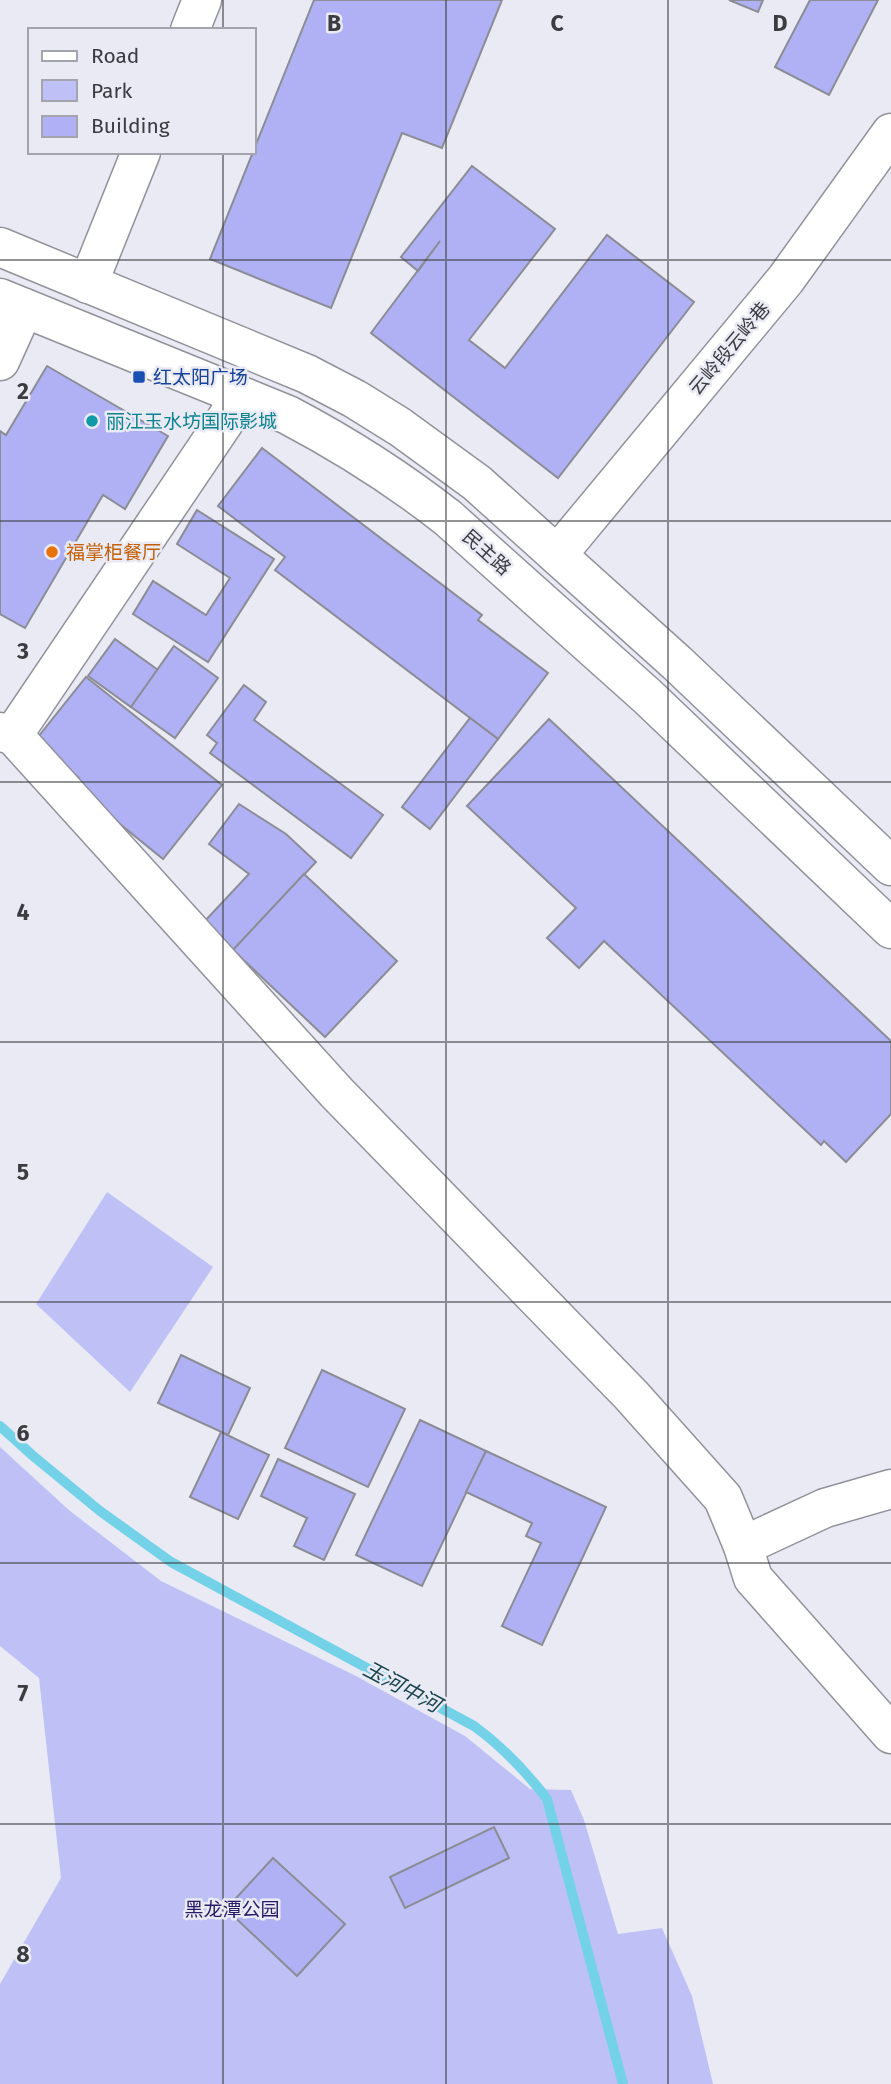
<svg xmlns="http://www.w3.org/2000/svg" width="891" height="2084" font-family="'Fira Sans','Noto Sans SC',sans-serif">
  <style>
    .green { fill: #bfc1f6 }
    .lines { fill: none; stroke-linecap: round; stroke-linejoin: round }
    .stream { stroke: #74d2e8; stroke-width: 10 }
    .building { fill: #b0b1f4; stroke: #8c8c95; stroke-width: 2 }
    .minor-casing { stroke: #92929b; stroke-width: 41 }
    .major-casing { stroke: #92929b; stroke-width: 41 }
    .minor { stroke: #fff; stroke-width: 38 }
    .major { stroke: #fff; stroke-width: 38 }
    .grid { fill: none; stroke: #3b3c40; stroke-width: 2; stroke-opacity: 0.55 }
    .transit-dot { fill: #1a4fb4; stroke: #e9eaf4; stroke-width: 2.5 }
    .culture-dot { fill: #0f9aa8; stroke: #e9eaf4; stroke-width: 2.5 }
    .food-dot { fill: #e8710a; stroke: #e9eaf4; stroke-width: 2.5 }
    .labels { text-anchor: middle; stroke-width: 5; stroke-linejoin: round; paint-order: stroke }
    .street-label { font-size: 19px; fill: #3b3c40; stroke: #e9eaf4 }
    .transit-label { font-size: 19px; fill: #164399; stroke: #e9eaf4; text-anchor: start }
    .culture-label { font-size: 19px; fill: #0d838f; stroke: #e9eaf4; text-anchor: start }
    .food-label { font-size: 19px; fill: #c56008; stroke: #e9eaf4; text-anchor: start }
    .park-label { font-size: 19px; fill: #281c67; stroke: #e9eaf4 }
    .water-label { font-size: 21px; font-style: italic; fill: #19454e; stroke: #e9eaf4 }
    .grid-label { font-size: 23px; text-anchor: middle; font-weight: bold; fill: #3b3c40; stroke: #e9eaf4; stroke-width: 5; stroke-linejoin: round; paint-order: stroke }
  </style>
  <rect width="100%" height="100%" fill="#e9eaf4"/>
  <g class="green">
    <path d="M 107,1192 L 213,1267 L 130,1392 L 36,1304 Z"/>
    <path d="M 0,1447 L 70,1511 L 161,1581 L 356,1676 L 465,1736 L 530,1789 L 571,1790 L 584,1820 L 618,1934 L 662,1928 L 692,1996 L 713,2084 L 0,2084 L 0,1984 L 61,1878 L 39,1678 L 0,1646 Z"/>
  </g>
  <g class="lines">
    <path class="stream" d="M 0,1426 L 32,1455 L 100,1511 L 171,1562 L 474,1726 C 503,1747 525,1770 547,1799 L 623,2084"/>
  </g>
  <g class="building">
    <path d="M 314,0 L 502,0 L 442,148 L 402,133 L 331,308 L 210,259 Z"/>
    <path d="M 729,0 L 763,0 L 758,12 Z"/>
    <path d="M 810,0 L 878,0 L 829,95 L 775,67 Z"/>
    <path d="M 472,166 L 555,229 L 469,340 L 505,368 L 607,235 L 694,302 L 558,478 L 371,333 L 440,241 L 418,271 L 401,257 Z"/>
    <path d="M 47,366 L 168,436 L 125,509 L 103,495 L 25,628 L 0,614 L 0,431 L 6,435 Z"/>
    <path d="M 262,448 L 482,615 L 478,620 L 548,673 L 498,739 L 275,570 L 285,557 L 218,506 Z"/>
    <path d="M 197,510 L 274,559 L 208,662 L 133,614 L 153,581 L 206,615 L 230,578 L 177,544 Z"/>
    <path d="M 115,639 L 158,670 L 131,707 L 88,676 Z"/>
    <path d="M 174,646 L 218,678 L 175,738 L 131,707 Z"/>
    <path d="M 86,677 L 222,785 L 163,859 L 72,785 L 79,778 L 34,742 Z"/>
    <path d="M 244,685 L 266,702 L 254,720 L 383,815 L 351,858 L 210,753 L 217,743 L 207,735 Z"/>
    <path d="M 470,718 L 498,739 L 430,829 L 402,807 Z"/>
    <path d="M 549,719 L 891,1041 L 891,1114 L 846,1162 L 824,1141 L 821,1145 L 604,941 L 579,968 L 547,938 L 576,908 L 467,806 Z"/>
    <path d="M 239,804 L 286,834 L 316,862 L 233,950 L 203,923 L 249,874 L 209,844 Z"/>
    <path d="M 304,874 L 397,961 L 325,1037 L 233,950 Z"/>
    <path d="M 181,1355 L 250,1388 L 228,1435 L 158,1403 Z"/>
    <path d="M 322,1370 L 405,1409 L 368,1487 L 285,1448 Z"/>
    <path d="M 420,1420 L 486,1451 L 422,1586 L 356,1555 Z"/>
    <path d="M 221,1432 L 269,1455 L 238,1519 L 190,1497 Z"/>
    <path d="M 486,1451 L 606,1507 L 542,1645 L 502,1626 L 541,1543 L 526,1536 L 532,1523 L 466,1492 Z"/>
    <path d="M 278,1459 L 355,1494 L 324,1560 L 294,1546 L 307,1518 L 261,1496 Z"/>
    <path d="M 494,1827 L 509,1858 L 405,1908 L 390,1877 Z"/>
    <path d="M 273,1858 L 345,1924 L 297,1976 L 226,1909 Z"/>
  </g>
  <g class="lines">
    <defs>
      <g id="minor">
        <path d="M 190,30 L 202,0"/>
        <path d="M 88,284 L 141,152"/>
        <path d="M 0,361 L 24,308"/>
        <path d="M 557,555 L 786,279 L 891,133"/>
        <path d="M 0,732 L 13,735 L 337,1093 L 631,1395 L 723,1498 L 743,1546 L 753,1578 L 891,1734"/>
        <path d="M 13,735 L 241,397"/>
        <path d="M 743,1546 L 825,1508 L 891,1489"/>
      </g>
      <g id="major">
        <path d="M 0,247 L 307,374 L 355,399 L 400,427 L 477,483 L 677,663 L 891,866"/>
        <path d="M 0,298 L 288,415 C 345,445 397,478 448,518 L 647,696 L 891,929"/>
      </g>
    </defs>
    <use href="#minor" class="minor-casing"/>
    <use href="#major" class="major-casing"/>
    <use href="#minor" class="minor"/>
    <use href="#major" class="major"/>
  </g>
  <path class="grid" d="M 223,0 L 223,30M 446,0 L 446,2084M 668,0 L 668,2084M 223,152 L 223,2084M 0,260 L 891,260M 0,521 L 891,521M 0,782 L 891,782M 0,1042 L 891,1042M 0,1302 L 891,1302M 0,1563 L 891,1563M 0,1824 L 891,1824"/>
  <rect class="transit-dot" x="132" y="370" width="14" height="14" rx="3.5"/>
  <circle class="culture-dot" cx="92" cy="421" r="7"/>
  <circle class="food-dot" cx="52" cy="552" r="7"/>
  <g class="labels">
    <g class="street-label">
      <text transform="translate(729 348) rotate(-50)" y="7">云岭段云岭巷</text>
      <text transform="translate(487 552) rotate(42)" y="7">民主路</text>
    </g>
    <g class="transit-label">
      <text x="153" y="384">红太阳广场</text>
    </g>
    <g class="culture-label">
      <text x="106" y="428">丽江玉水坊国际影城</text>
    </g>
    <g class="food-label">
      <text x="66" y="559">福掌柜餐厅</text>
    </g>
    <g class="park-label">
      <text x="232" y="1916">黑龙潭公园</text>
    </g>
    <g class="water-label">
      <text transform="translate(402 1687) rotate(28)" y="7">玉河中河</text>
    </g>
  </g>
  <g class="grid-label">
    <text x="334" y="31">B</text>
    <text x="557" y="31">C</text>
    <text x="780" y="31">D</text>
    <text x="23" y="399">2</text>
    <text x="23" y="659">3</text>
    <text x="23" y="920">4</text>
    <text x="23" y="1180">5</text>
    <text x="23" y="1441">6</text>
    <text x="23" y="1701">7</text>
    <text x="23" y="1962">8</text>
  </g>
  <rect x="28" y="28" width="228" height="126" fill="#e9eaf4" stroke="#a3a4ac" stroke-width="2"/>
  <rect x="42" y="51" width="35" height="10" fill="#ffffff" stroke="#a3a4ac" stroke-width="2"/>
  <text x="91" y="63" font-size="21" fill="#3b3c40">Road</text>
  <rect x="42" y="80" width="35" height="21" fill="#bfc1f6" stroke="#a3a4ac" stroke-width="2"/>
  <text x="91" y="98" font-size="21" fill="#3b3c40">Park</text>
  <rect x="42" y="116" width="35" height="21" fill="#b0b1f4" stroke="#a3a4ac" stroke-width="2"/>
  <text x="91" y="133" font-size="21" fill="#3b3c40">Building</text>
</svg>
